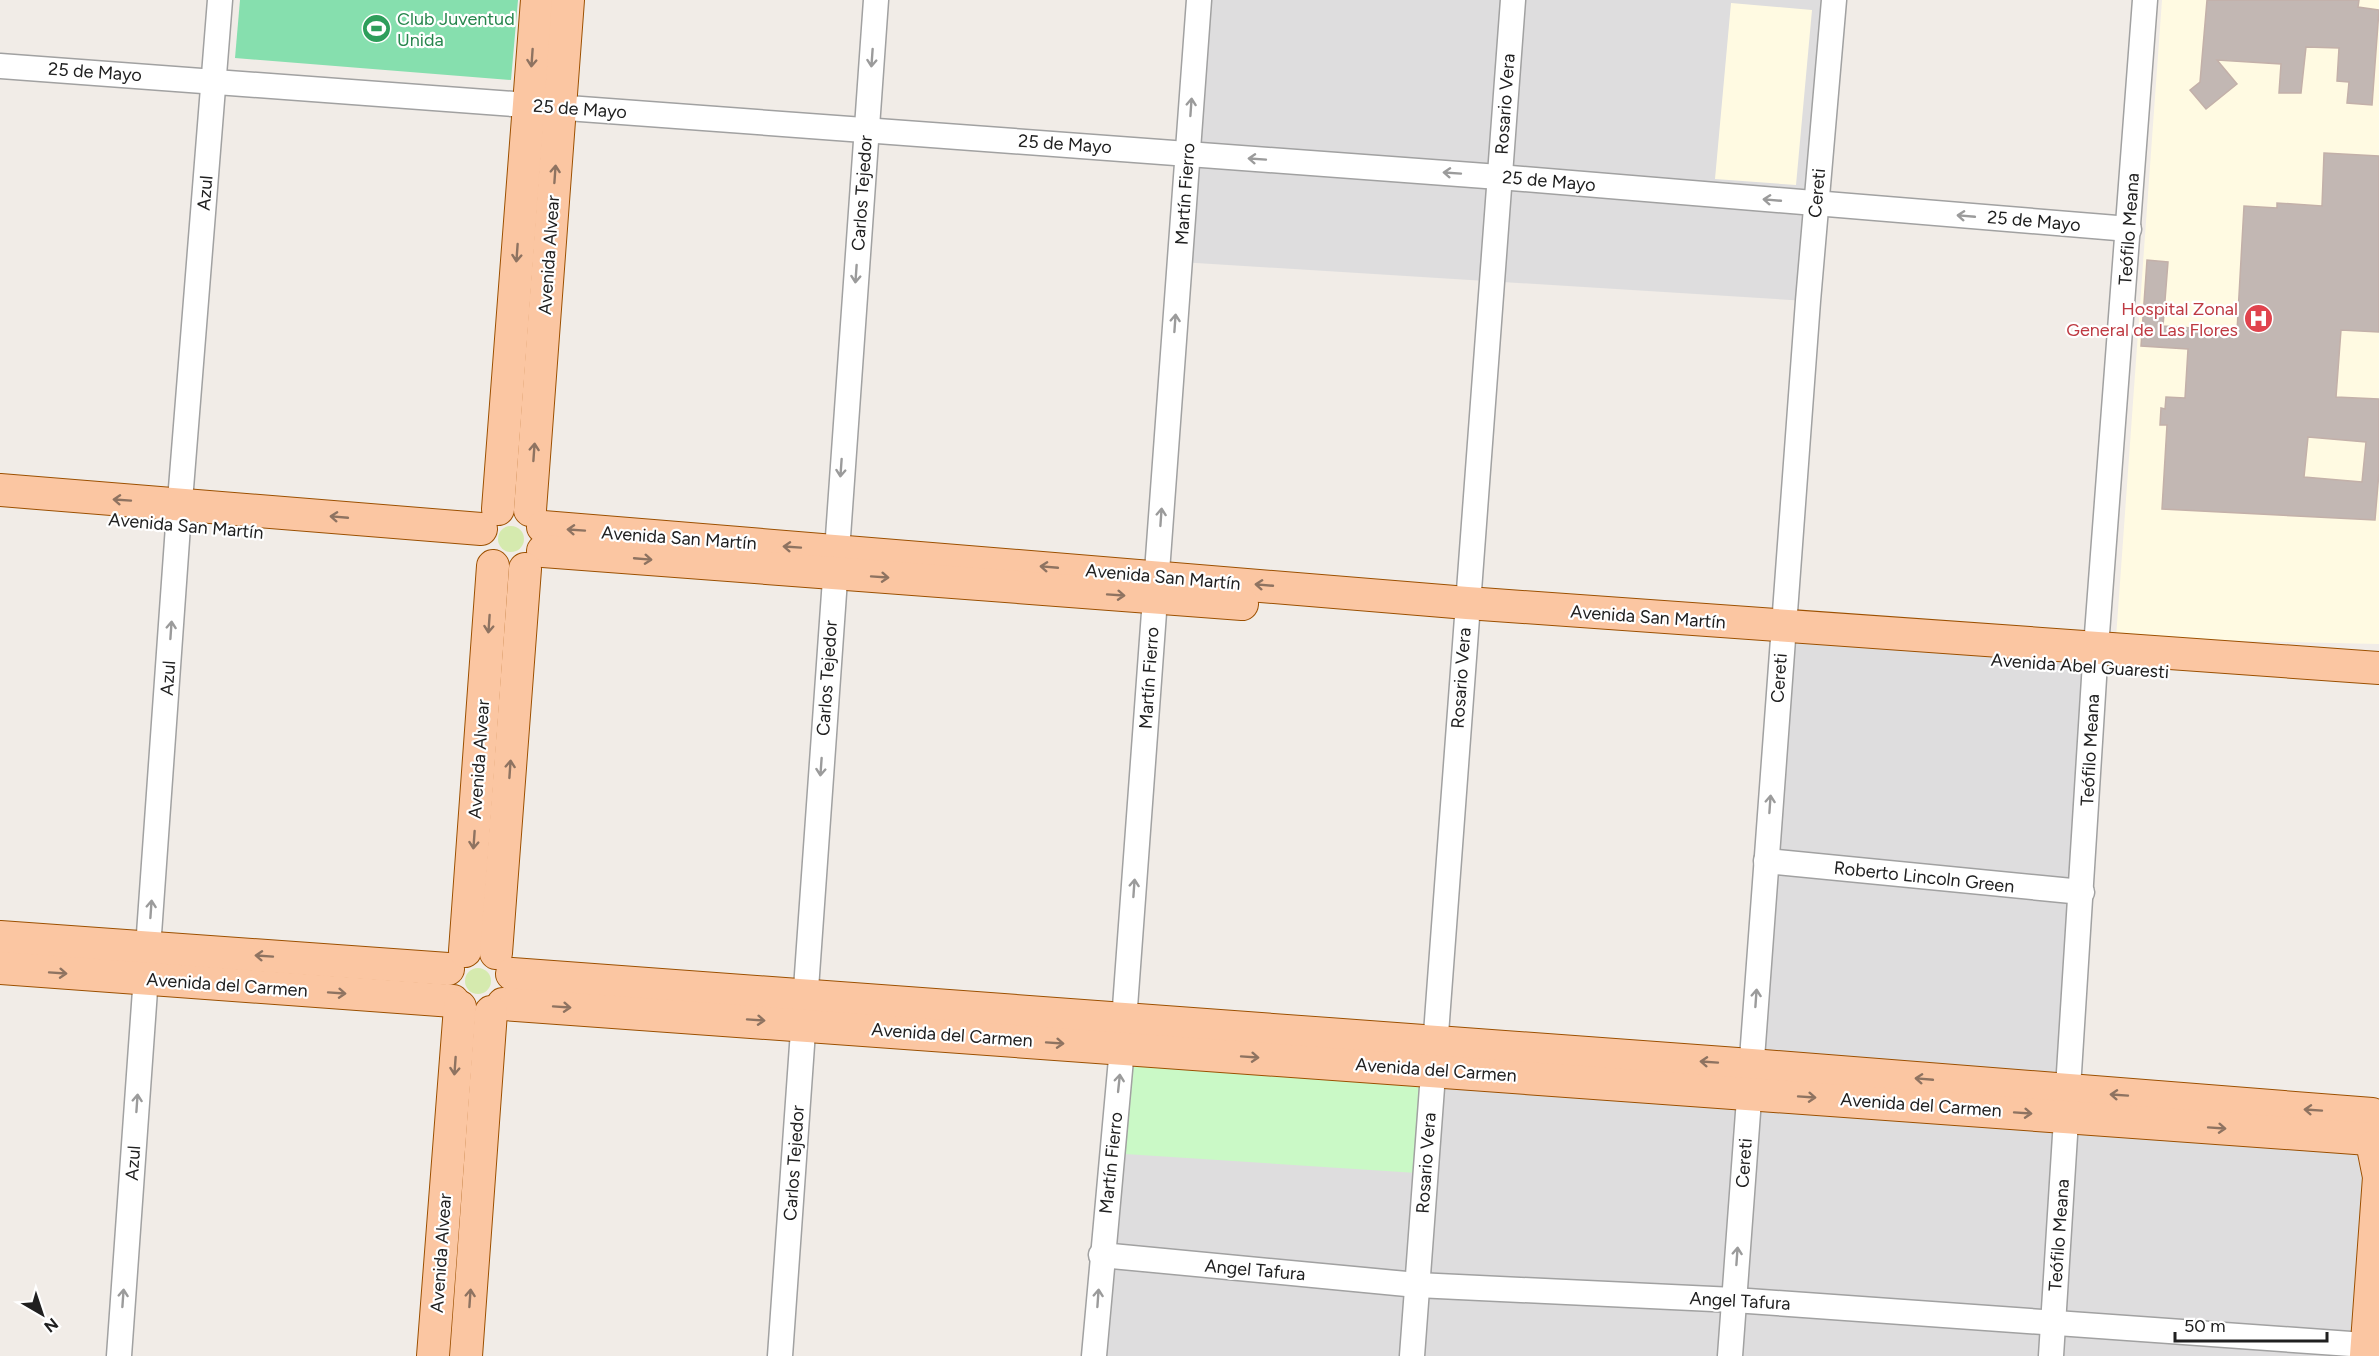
<svg xmlns="http://www.w3.org/2000/svg" width="2379" height="1356" font-family="Figtree,sans-serif">
  <style>
    .residential { fill: #deddde }
    .education { fill: #fffae2 }
    .grass { fill: #d5eaae }
    .park { fill: #caf9c6 }
    .pitch { fill: #86dfae }
    .building { fill: #c2b7b3; stroke: #c3b0a9; stroke-width: 1.5; fill-rule: evenodd }
    .lines { fill: none; stroke-linecap: round; stroke-linejoin: round }
    .minor-casing { stroke: #a1a1a1; stroke-width: 27 }
    .major-casing { stroke: #9c5001; stroke-width: 34 }
    .minor { stroke: #fff; stroke-width: 24 }
    .major { stroke: #fbc6a2; stroke-width: 32 }
    .oneway { stroke: #8e7361 }
    .oneway2 { stroke: #9b9b9b }
    .labels { text-anchor: middle; stroke-width: 4.5; stroke-linejoin: round; paint-order: stroke }
    .leisure-label { font-size: 18px; fill: #27864d; stroke: #fff; text-anchor: start }
    .street-label { font-size: 18px; fill: #202020; stroke: #fff }
    .health-label { font-size: 18px; fill: #be3a42; stroke: #fff; text-anchor: end }
  </style>
  <rect width="100%" height="100%" fill="#f1ece7"/>
  <g class="residential">
    <path d="M 1199,0 L 1834,0 L 1808,301 L 1180,262 Z"/>
    <path d="M 1783,627 L 2096,647 L 2067,1116 L 2373,1147 L 2359,1356 L 1096,1356 L 1122,1048 L 1748,1092 Z"/>
  </g>
  <g class="education">
    <path d="M 2162,0 L 2379,0 L 2379,644 L 2116,638 Z"/>
    <path d="M 1731,3 L 1812,10 L 1796,185 L 1715,179 Z"/>
  </g>
  <g class="grass">
    <circle cx="511" cy="539" r="13"/>
    <circle cx="478" cy="981" r="13"/>
  </g>
  <path class="park" d="M 1131,1066 L 1423,1085 L 1417,1173 L 1125,1154 Z"/>
  <path class="pitch" d="M 240,0 L 518,0 L 511,80 L 235,58 Z"/>
  <g class="building">
    <path d="M 2207,0 L 2359,0 L 2358,7 L 2379,10 L 2372,105 L 2347,103 L 2349,82 L 2337,81 L 2339,48 L 2306,47 L 2301,93 L 2279,93 L 2281,64 L 2217,60 L 2237,84 L 2206,109 L 2190,90 L 2200,82 Z"/>
    <path d="M 2324,153 L 2379,156 L 2379,332 L 2341,330 L 2336,397 L 2379,399 L 2379,472 L 2375,520 L 2162,509 L 2167,425 L 2160,425 L 2161,408 L 2165,409 L 2166,397 L 2185,398 L 2188,349 L 2141,346 L 2147,260 L 2168,262 L 2163,326 L 2237,331 L 2244,206 L 2277,208 L 2277,203 L 2322,206 ZM 2308,437 L 2366,442 L 2362,482 L 2304,477 Z"/>
  </g>
  <g class="lines">
    <defs>
      <g id="minor">
        <path d="M 0,66 L 1499,177 L 2129,229"/>
        <path d="M 1766,861 L 2082,892"/>
        <path d="M 1101,1255 L 1417,1285 L 1734,1300 L 2379,1346"/>
        <path d="M 119,1356 L 178,526 L 220,0"/>
        <path d="M 780,1356 L 876,0"/>
        <path d="M 1094,1356 L 1122,1048 L 1199,0"/>
        <path d="M 1412,1356 L 1513,0"/>
        <path d="M 1730,1356 L 1808,301 L 1834,0"/>
        <path d="M 2051,1356 L 2096,647 L 2145,0"/>
      </g>
      <g id="major">
        <path d="M 0,490 L 481,529"/>
        <path d="M 498,509 L 537,0"/>
        <path d="M 530,510 L 568,0"/>
        <path d="M 543,527 L 1467,603 L 2379,668"/>
        <path d="M 543,551 L 1242,604"/>
        <path d="M 0,937 L 448,969"/>
        <path d="M 465,951 L 493,566"/>
        <path d="M 496,953 L 525,569"/>
        <path d="M 0,968 L 453,1001"/>
        <path d="M 512,974 L 1751,1065 L 2372,1114"/>
        <path d="M 503,1004 L 2369,1139"/>
        <path d="M 433,1356 L 460,1007"/>
        <path d="M 466,1356 L 491,1012"/>
        <path d="M 2366,1356 L 2379,1177 L 2373,1147"/>
      </g>
    </defs>
    <use href="#minor" class="minor-casing"/>
    <use href="#major" class="major-casing"/>
    <use href="#minor" class="minor"/>
    <use href="#major" class="major"/>
  </g>
  <defs><path id="oneway-shaft" d="M-6 0H5M1.5-3L5.5 0L1.5 3" fill="none" stroke-width="1.6" stroke-linecap="round" stroke-linejoin="round" transform="scale(1.5)"/></defs>
  <g class="oneway">
    <use href="#oneway-shaft" transform="translate(532 58) rotate(94)"/>
    <use href="#oneway-shaft" transform="translate(555 174) rotate(-86)"/>
    <use href="#oneway-shaft" transform="translate(517 253) rotate(94)"/>
    <use href="#oneway-shaft" transform="translate(534 452) rotate(-86)"/>
    <use href="#oneway-shaft" transform="translate(122 500) rotate(-176)"/>
    <use href="#oneway-shaft" transform="translate(339 517) rotate(-175)"/>
    <use href="#oneway-shaft" transform="translate(576 530) rotate(-176)"/>
    <use href="#oneway-shaft" transform="translate(792 547) rotate(-176)"/>
    <use href="#oneway-shaft" transform="translate(643 559) rotate(5)"/>
    <use href="#oneway-shaft" transform="translate(1049 567) rotate(-175)"/>
    <use href="#oneway-shaft" transform="translate(880 577) rotate(4)"/>
    <use href="#oneway-shaft" transform="translate(1264 585) rotate(-175)"/>
    <use href="#oneway-shaft" transform="translate(1116 595) rotate(4)"/>
    <use href="#oneway-shaft" transform="translate(489 624) rotate(94)"/>
    <use href="#oneway-shaft" transform="translate(510 769) rotate(-86)"/>
    <use href="#oneway-shaft" transform="translate(474 840) rotate(94)"/>
    <use href="#oneway-shaft" transform="translate(264 956) rotate(-176)"/>
    <use href="#oneway-shaft" transform="translate(58 973) rotate(4)"/>
    <use href="#oneway-shaft" transform="translate(337 993) rotate(4)"/>
    <use href="#oneway-shaft" transform="translate(562 1007) rotate(4)"/>
    <use href="#oneway-shaft" transform="translate(756 1020) rotate(4)"/>
    <use href="#oneway-shaft" transform="translate(1055 1043) rotate(4)"/>
    <use href="#oneway-shaft" transform="translate(1250 1057) rotate(4)"/>
    <use href="#oneway-shaft" transform="translate(1709 1062) rotate(-176)"/>
    <use href="#oneway-shaft" transform="translate(455 1066) rotate(94)"/>
    <use href="#oneway-shaft" transform="translate(1924 1079) rotate(-175)"/>
    <use href="#oneway-shaft" transform="translate(2119 1095) rotate(-176)"/>
    <use href="#oneway-shaft" transform="translate(1807 1097) rotate(4)"/>
    <use href="#oneway-shaft" transform="translate(2313 1110) rotate(-176)"/>
    <use href="#oneway-shaft" transform="translate(2023 1113) rotate(4)"/>
    <use href="#oneway-shaft" transform="translate(2217 1128) rotate(4)"/>
    <use href="#oneway-shaft" transform="translate(470 1298) rotate(-86)"/>
  </g>
  <g class="oneway2">
    <use href="#oneway-shaft" transform="translate(872 58) rotate(94)"/>
    <use href="#oneway-shaft" transform="translate(1191 107) rotate(-86)"/>
    <use href="#oneway-shaft" transform="translate(1257 159) rotate(-176)"/>
    <use href="#oneway-shaft" transform="translate(1452 173) rotate(-176)"/>
    <use href="#oneway-shaft" transform="translate(1772 200) rotate(-175)"/>
    <use href="#oneway-shaft" transform="translate(1966 216) rotate(-175)"/>
    <use href="#oneway-shaft" transform="translate(856 274) rotate(94)"/>
    <use href="#oneway-shaft" transform="translate(1175 323) rotate(-86)"/>
    <use href="#oneway-shaft" transform="translate(841 468) rotate(94)"/>
    <use href="#oneway-shaft" transform="translate(1161 517) rotate(-86)"/>
    <use href="#oneway-shaft" transform="translate(171 630) rotate(-86)"/>
    <use href="#oneway-shaft" transform="translate(821 767) rotate(94)"/>
    <use href="#oneway-shaft" transform="translate(1770 804) rotate(-86)"/>
    <use href="#oneway-shaft" transform="translate(1134 888) rotate(-86)"/>
    <use href="#oneway-shaft" transform="translate(151 909) rotate(-86)"/>
    <use href="#oneway-shaft" transform="translate(1756 998) rotate(-86)"/>
    <use href="#oneway-shaft" transform="translate(1119 1083) rotate(-84)"/>
    <use href="#oneway-shaft" transform="translate(137 1103) rotate(-86)"/>
    <use href="#oneway-shaft" transform="translate(1737 1256) rotate(-86)"/>
    <use href="#oneway-shaft" transform="translate(123 1298) rotate(-86)"/>
    <use href="#oneway-shaft" transform="translate(1098 1298) rotate(-86)"/>
  </g>
  <defs>
    <symbol id="stadium-disc" viewBox="-11 -11 22 22"><circle r="9.5" fill="#2e9e5b" stroke="#fff"/><path d="M0-5a6.5 5 0 1 0 0 10a6.5 5 0 1 0 0-10ZM-3.5-1.8h7v3.6h-7Z" fill="#fff"/></symbol>
    <symbol id="hospital-disc" viewBox="-11 -11 22 22"><circle r="9.5" fill="#e0444e" stroke="#fff"/><path d="M-5-5h3v3.5h4V-5h3V5h-3V1.5h-4V5h-3Z" fill="#fff"/></symbol>
  </defs>
  <g fill-rule="evenodd">
    <use href="#stadium-disc" x="360" y="12" width="33" height="33"/>
    <use href="#hospital-disc" x="2242" y="302" width="33" height="33"/>
  </g>
  <g class="labels">
    <g class="leisure-label">
      <text x="397" y="25">Club Juventud<tspan x="397" dy="21">Unida</tspan></text>
    </g>
    <g class="street-label">
      <text transform="translate(95 72) rotate(4)" y="6">25 de Mayo</text>
      <text transform="translate(1505 104) rotate(-86)" y="6">Rosario Vera</text>
      <text transform="translate(580 109) rotate(4)" y="6">25 de Mayo</text>
      <text transform="translate(1065 144) rotate(4)" y="6">25 de Mayo</text>
      <text transform="translate(1549 181) rotate(5)" y="6">25 de Mayo</text>
      <text transform="translate(205 193) rotate(-85)" y="6">Azul</text>
      <text transform="translate(862 193) rotate(-86)" y="6">Carlos Tejedor</text>
      <text transform="translate(1817 193) rotate(-85)" y="6">Cereti</text>
      <text transform="translate(1185 194) rotate(-86)" y="6">Martín Fierro</text>
      <text transform="translate(2034 221) rotate(5)" y="6">25 de Mayo</text>
      <text transform="translate(2129 229) rotate(-86)" y="6">Teófilo Meana</text>
      <text transform="translate(549 255) rotate(-86)" y="6">Avenida Alvear</text>
      <text transform="translate(186 526) rotate(5)" y="6">Avenida San Martín</text>
      <text transform="translate(679 538) rotate(4)" y="6">Avenida San Martín</text>
      <text transform="translate(1163 577) rotate(5)" y="6">Avenida San Martín</text>
      <text transform="translate(1648 617) rotate(4)" y="6">Avenida San Martín</text>
      <text transform="translate(2080 666) rotate(4)" y="6">Avenida Abel Guaresti</text>
      <text transform="translate(168 678) rotate(-86)" y="6">Azul</text>
      <text transform="translate(827 678) rotate(-86)" y="6">Carlos Tejedor</text>
      <text transform="translate(1149 678) rotate(-86)" y="6">Martín Fierro</text>
      <text transform="translate(1461 678) rotate(-86)" y="6">Rosario Vera</text>
      <text transform="translate(1779 678) rotate(-86)" y="6">Cereti</text>
      <text transform="translate(2090 750) rotate(-87)" y="6">Teófilo Meana</text>
      <text transform="translate(479 759) rotate(-86)" y="6">Avenida Alvear</text>
      <text transform="translate(1924 877) rotate(6)" y="6">Roberto Lincoln Green</text>
      <text transform="translate(227 985) rotate(4)" y="6">Avenida del Carmen</text>
      <text transform="translate(952 1035) rotate(4)" y="6">Avenida del Carmen</text>
      <text transform="translate(1436 1070) rotate(4)" y="6">Avenida del Carmen</text>
      <text transform="translate(1921 1105) rotate(4)" y="6">Avenida del Carmen</text>
      <text transform="translate(133 1163) rotate(-86)" y="6">Azul</text>
      <text transform="translate(794 1163) rotate(-86)" y="6">Carlos Tejedor</text>
      <text transform="translate(1111 1163) rotate(-84)" y="6">Martín Fierro</text>
      <text transform="translate(1426 1163) rotate(-86)" y="6">Rosario Vera</text>
      <text transform="translate(1744 1163) rotate(-86)" y="6">Cereti</text>
      <text transform="translate(2059 1235) rotate(-86)" y="6">Teófilo Meana</text>
      <text transform="translate(441 1253) rotate(-86)" y="6">Avenida Alvear</text>
      <text transform="translate(1255 1270) rotate(5)" y="6">Angel Tafura</text>
      <text transform="translate(1740 1301) rotate(3)" y="6">Angel Tafura</text>
    </g>
    <g class="health-label">
      <text x="2238" y="315">Hospital Zonal<tspan x="2238" dy="21">General de Las Flores</tspan></text>
    </g>
  </g>
  <g transform="translate(42 1314) rotate(141)" stroke="#ffffff" stroke-width="4.5" paint-order="stroke">
  <path d="M0-4.5L10 22L0 15L-10 22Z" fill="#202020"/>
  <text y="-9" font-size="16" font-weight="bold" text-anchor="middle" fill="#202020">N</text>
  </g>
  <path d="M2175 1332v9h152v-9" fill="none" stroke="#202020" stroke-width="3"/>
  <text x="2184" y="1332" font-size="18" fill="#202020" stroke="#ffffff" stroke-width="4.5" paint-order="stroke">50 m</text>
</svg>
